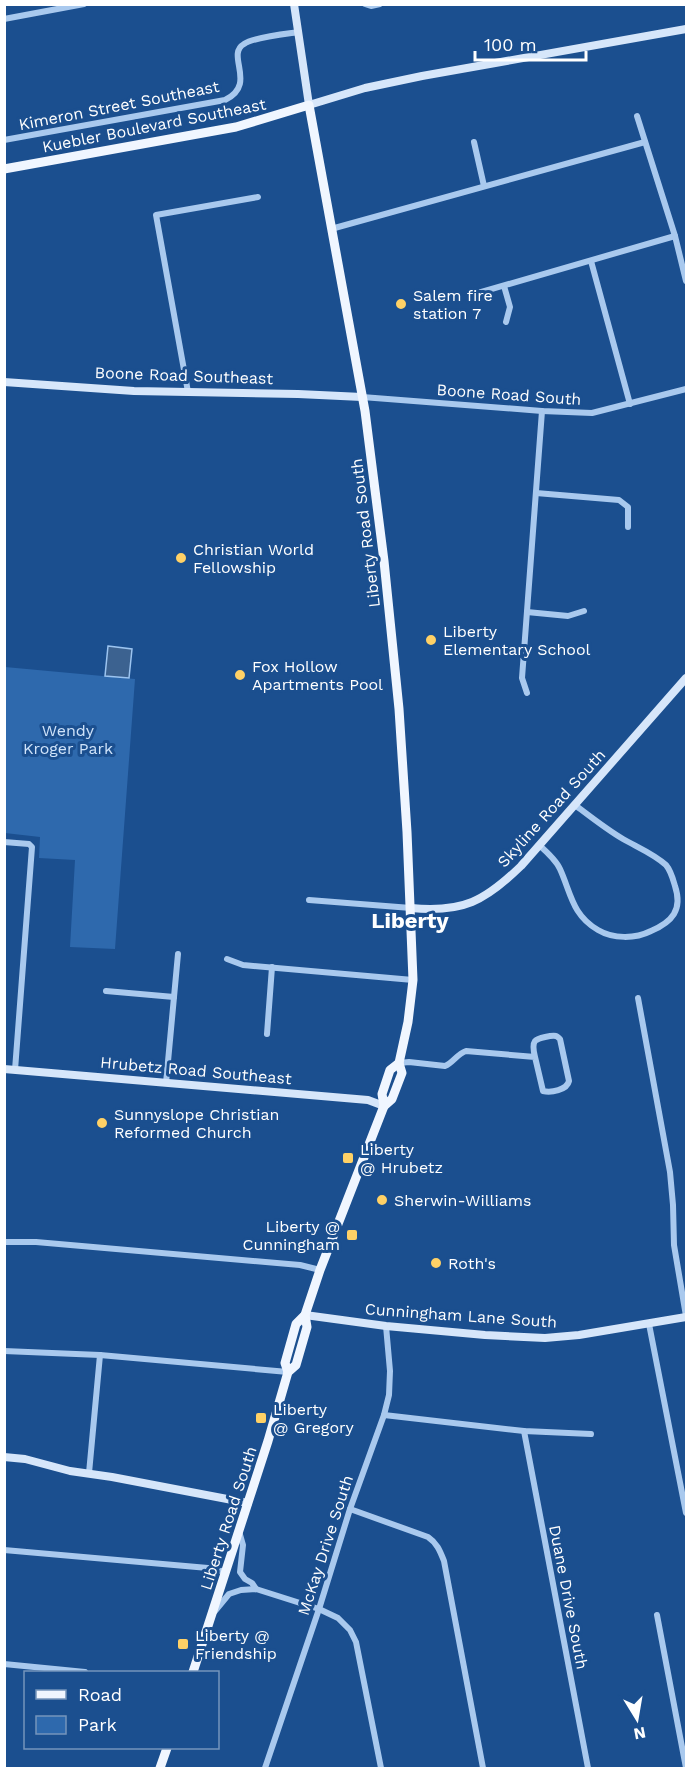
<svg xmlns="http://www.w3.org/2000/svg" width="691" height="1773" font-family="'Work Sans',sans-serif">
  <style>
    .green { fill: #2e69ad }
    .water { fill: #3c6290; stroke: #9cc4f0; stroke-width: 1.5 }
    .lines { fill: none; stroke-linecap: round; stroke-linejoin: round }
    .street { stroke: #a9c9ee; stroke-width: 6 }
    .secondary { stroke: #d6e6fa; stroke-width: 8 }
    .primary { stroke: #f0f6ff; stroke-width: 9 }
    .poi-dot { fill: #ffd166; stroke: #1b4f8f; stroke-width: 2 }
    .labels { text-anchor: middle; stroke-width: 6; stroke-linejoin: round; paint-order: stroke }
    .street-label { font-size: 16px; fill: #fff; stroke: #1b4f8f }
    .poi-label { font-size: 16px; fill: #fff; stroke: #1b4f8f; text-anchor: start }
    .park-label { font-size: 16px; fill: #cfe3fa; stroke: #1b4f8f }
    .district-label { font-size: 22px; font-weight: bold; fill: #fff; stroke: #1b4f8f }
  </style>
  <rect width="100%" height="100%" fill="#1b4f8f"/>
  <path class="green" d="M 5,667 L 135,679 L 115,949 L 70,947 L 75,860 L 39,858 L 40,837 L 5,833 Z"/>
  <path class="water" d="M 108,646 L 132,649 L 129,678 L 105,676 Z"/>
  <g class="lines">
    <g class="street">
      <path d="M 365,4 L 371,6 L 380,4"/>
      <path d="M 4,19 L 84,4"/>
      <path d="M 637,116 L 675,236 L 686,281"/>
      <path d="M 4,140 L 225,100 C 258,84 225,55 244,44 C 254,37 285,34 299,32"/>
      <path d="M 474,142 L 484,186"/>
      <path d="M 331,229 L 645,142"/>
      <path d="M 591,261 L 630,404"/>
      <path d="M 504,286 L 510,307 L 506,322"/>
      <path d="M 471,295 L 675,236"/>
      <path d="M 188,392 L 156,215 L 258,197"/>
      <path d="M 362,397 L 542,411 L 592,413 L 686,389"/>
      <path d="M 536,493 L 619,500 L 628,507 L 628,527"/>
      <path d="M 527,612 L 568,616 L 584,611"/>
      <path d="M 527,693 L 522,678 L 542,411"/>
      <path d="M 4,842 L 29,844 L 32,847 L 15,1070"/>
      <path d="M 539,845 C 547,852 556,860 560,869 C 571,893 572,915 598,930 C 613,939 635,939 651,931 C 672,922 683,910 675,886 C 673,879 671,871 666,865 C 654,854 637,847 623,839 C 606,829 591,817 575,805"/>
      <path d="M 309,900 L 411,908"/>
      <path d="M 227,959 L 243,965 L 413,980"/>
      <path d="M 106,991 L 174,997"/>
      <path d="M 638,998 L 670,1172 L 673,1205 L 674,1245 L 686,1316"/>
      <path d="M 267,1034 L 272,967"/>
      <path d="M 399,1063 L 409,1062 L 445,1066 C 453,1063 457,1054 466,1051 L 535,1057 L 543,1091 C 551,1093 567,1090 569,1081 L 560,1039 C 559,1038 557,1036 556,1036 C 552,1035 538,1038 535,1041 C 532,1045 534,1053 535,1057"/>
      <path d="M 166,1083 L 178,954"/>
      <path d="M 4,1242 L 36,1242 L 300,1265 L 320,1270"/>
      <path d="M 649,1324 L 686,1513"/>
      <path d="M 4,1351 L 100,1355 L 288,1372"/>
      <path d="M 384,1415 L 524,1431 L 591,1434"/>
      <path d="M 524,1431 L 588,1768"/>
      <path d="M 89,1473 L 100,1355"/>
      <path d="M 350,1509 L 428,1537 C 437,1543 440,1551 444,1561 L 483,1768"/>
      <path d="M 239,1531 L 243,1545 L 240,1572 L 245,1579 L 252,1583 L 256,1589"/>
      <path d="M 4,1550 L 208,1568 L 226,1572"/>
      <path d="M 215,1611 L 229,1594 L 241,1590 L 256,1589 L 319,1609 L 338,1618 L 350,1630 L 356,1642 L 381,1768"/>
      <path d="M 657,1615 L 686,1768"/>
      <path d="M 4,1664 L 85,1672"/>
      <path d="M 265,1768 L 319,1609 L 350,1509 L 384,1415 L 389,1395 L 390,1371 L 386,1326"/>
    </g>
    <g class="secondary">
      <path d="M 294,4 L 309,105 L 365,88 L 422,76 L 686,29"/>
      <path d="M 4,382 L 134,391 L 298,394 L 362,397"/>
      <path d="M 411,908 C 463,913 485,901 521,866 L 686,678"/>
      <path d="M 4,1069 L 368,1100 L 384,1106"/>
      <path d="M 305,1315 L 386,1326 L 485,1335 L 545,1338 L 579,1335 L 686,1317"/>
      <path d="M 4,1457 L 25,1459 L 70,1471 L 112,1477 L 248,1503"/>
    </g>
    <g class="primary">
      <path d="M 4,169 L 236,127 L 309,105 L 365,411 L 384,561 L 399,709 L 407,832 L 413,980 L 408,1022 L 399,1063 L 402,1073 L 392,1099 L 384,1106"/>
      <path d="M 288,1372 L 285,1363 L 296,1324 L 305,1315 L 320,1270 L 384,1106 L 382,1094 L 390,1070 L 399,1063"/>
      <path d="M 193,1672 L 268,1441 L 288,1372 L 296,1365 L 307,1327 L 305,1315"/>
      <path d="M 160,1768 L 167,1748"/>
    </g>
  </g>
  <g class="poi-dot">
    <circle cx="401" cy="304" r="6"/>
    <circle cx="181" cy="558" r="6"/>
    <circle cx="431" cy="640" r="6"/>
    <circle cx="240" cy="675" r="6"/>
    <circle cx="102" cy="1123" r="6"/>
    <rect x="342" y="1152" width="12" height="12" rx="3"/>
    <circle cx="382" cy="1200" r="6"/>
    <rect x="346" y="1229" width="12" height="12" rx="3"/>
    <circle cx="436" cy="1263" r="6"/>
    <rect x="255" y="1412" width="12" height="12" rx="3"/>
    <rect x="177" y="1638" width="12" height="12" rx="3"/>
  </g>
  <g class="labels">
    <g class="street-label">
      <text transform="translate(119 105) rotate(-11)" y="6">Kimeron Street Southeast</text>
      <text transform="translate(154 125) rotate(-11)" y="6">Kuebler Boulevard Southeast</text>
      <text transform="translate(184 375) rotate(2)" y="6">Boone Road Southeast</text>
      <text transform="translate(509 394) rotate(4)" y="6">Boone Road South</text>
      <text transform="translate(365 533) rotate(-97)" y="6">Liberty Road South</text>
      <text transform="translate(551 808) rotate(-48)" y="6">Skyline Road South</text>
      <text transform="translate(196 1070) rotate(5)" y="6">Hrubetz Road Southeast</text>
      <text transform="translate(461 1315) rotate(4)" y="6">Cunningham Lane South</text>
      <text transform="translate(228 1518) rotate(-72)" y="6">Liberty Road South</text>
      <text transform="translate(325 1545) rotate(-72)" y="6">McKay Drive South</text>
      <text transform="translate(569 1597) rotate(79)" y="6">Duane Drive South</text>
    </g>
    <g class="poi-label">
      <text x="413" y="301">Salem fire<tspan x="413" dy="18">station 7</tspan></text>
      <text x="193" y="555">Christian World<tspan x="193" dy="18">Fellowship</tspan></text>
      <text x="443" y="637">Liberty<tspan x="443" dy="18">Elementary School</tspan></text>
      <text x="252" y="672">Fox Hollow<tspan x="252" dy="18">Apartments Pool</tspan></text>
      <text x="114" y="1120">Sunnyslope Christian<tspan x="114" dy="18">Reformed Church</tspan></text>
      <text x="360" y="1155">Liberty<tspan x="360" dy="18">@ Hrubetz</tspan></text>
      <text x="394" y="1206">Sherwin-Williams</text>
      <text x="340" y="1232" text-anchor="end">Liberty @<tspan x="340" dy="18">Cunningham</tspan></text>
      <text x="448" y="1269">Roth's</text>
      <text x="273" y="1415">Liberty<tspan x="273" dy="18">@ Gregory</tspan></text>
      <text x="195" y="1641">Liberty @<tspan x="195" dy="18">Friendship</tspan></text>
    </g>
    <g class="park-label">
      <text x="68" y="736">Wendy<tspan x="68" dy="18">Kroger Park</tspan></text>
    </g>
    <g class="district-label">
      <text x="410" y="928">Liberty</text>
    </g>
  </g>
  <rect width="691" height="1773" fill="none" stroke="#ffffff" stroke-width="12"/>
  <rect x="24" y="1671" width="195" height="78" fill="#1b4f8f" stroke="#7695bc" stroke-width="1.5"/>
  <rect x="36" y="1690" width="30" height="9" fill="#f0f6ff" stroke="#7695bc" stroke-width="1.5"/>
  <text x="78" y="1701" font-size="18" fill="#ffffff">Road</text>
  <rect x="36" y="1716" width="30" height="18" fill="#2e69ad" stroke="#7695bc" stroke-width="1.5"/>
  <text x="78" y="1731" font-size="18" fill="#ffffff">Park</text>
  <g transform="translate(637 1719) rotate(169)" stroke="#1b4f8f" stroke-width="4.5" paint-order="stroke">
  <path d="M0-4.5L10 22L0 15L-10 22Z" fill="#ffffff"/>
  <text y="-9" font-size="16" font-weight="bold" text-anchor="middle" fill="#ffffff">N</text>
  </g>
  <path d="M475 51v9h111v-9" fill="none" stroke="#ffffff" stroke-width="3"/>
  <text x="484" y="51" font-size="18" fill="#ffffff" stroke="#1b4f8f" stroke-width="4.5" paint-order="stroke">100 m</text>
</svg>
